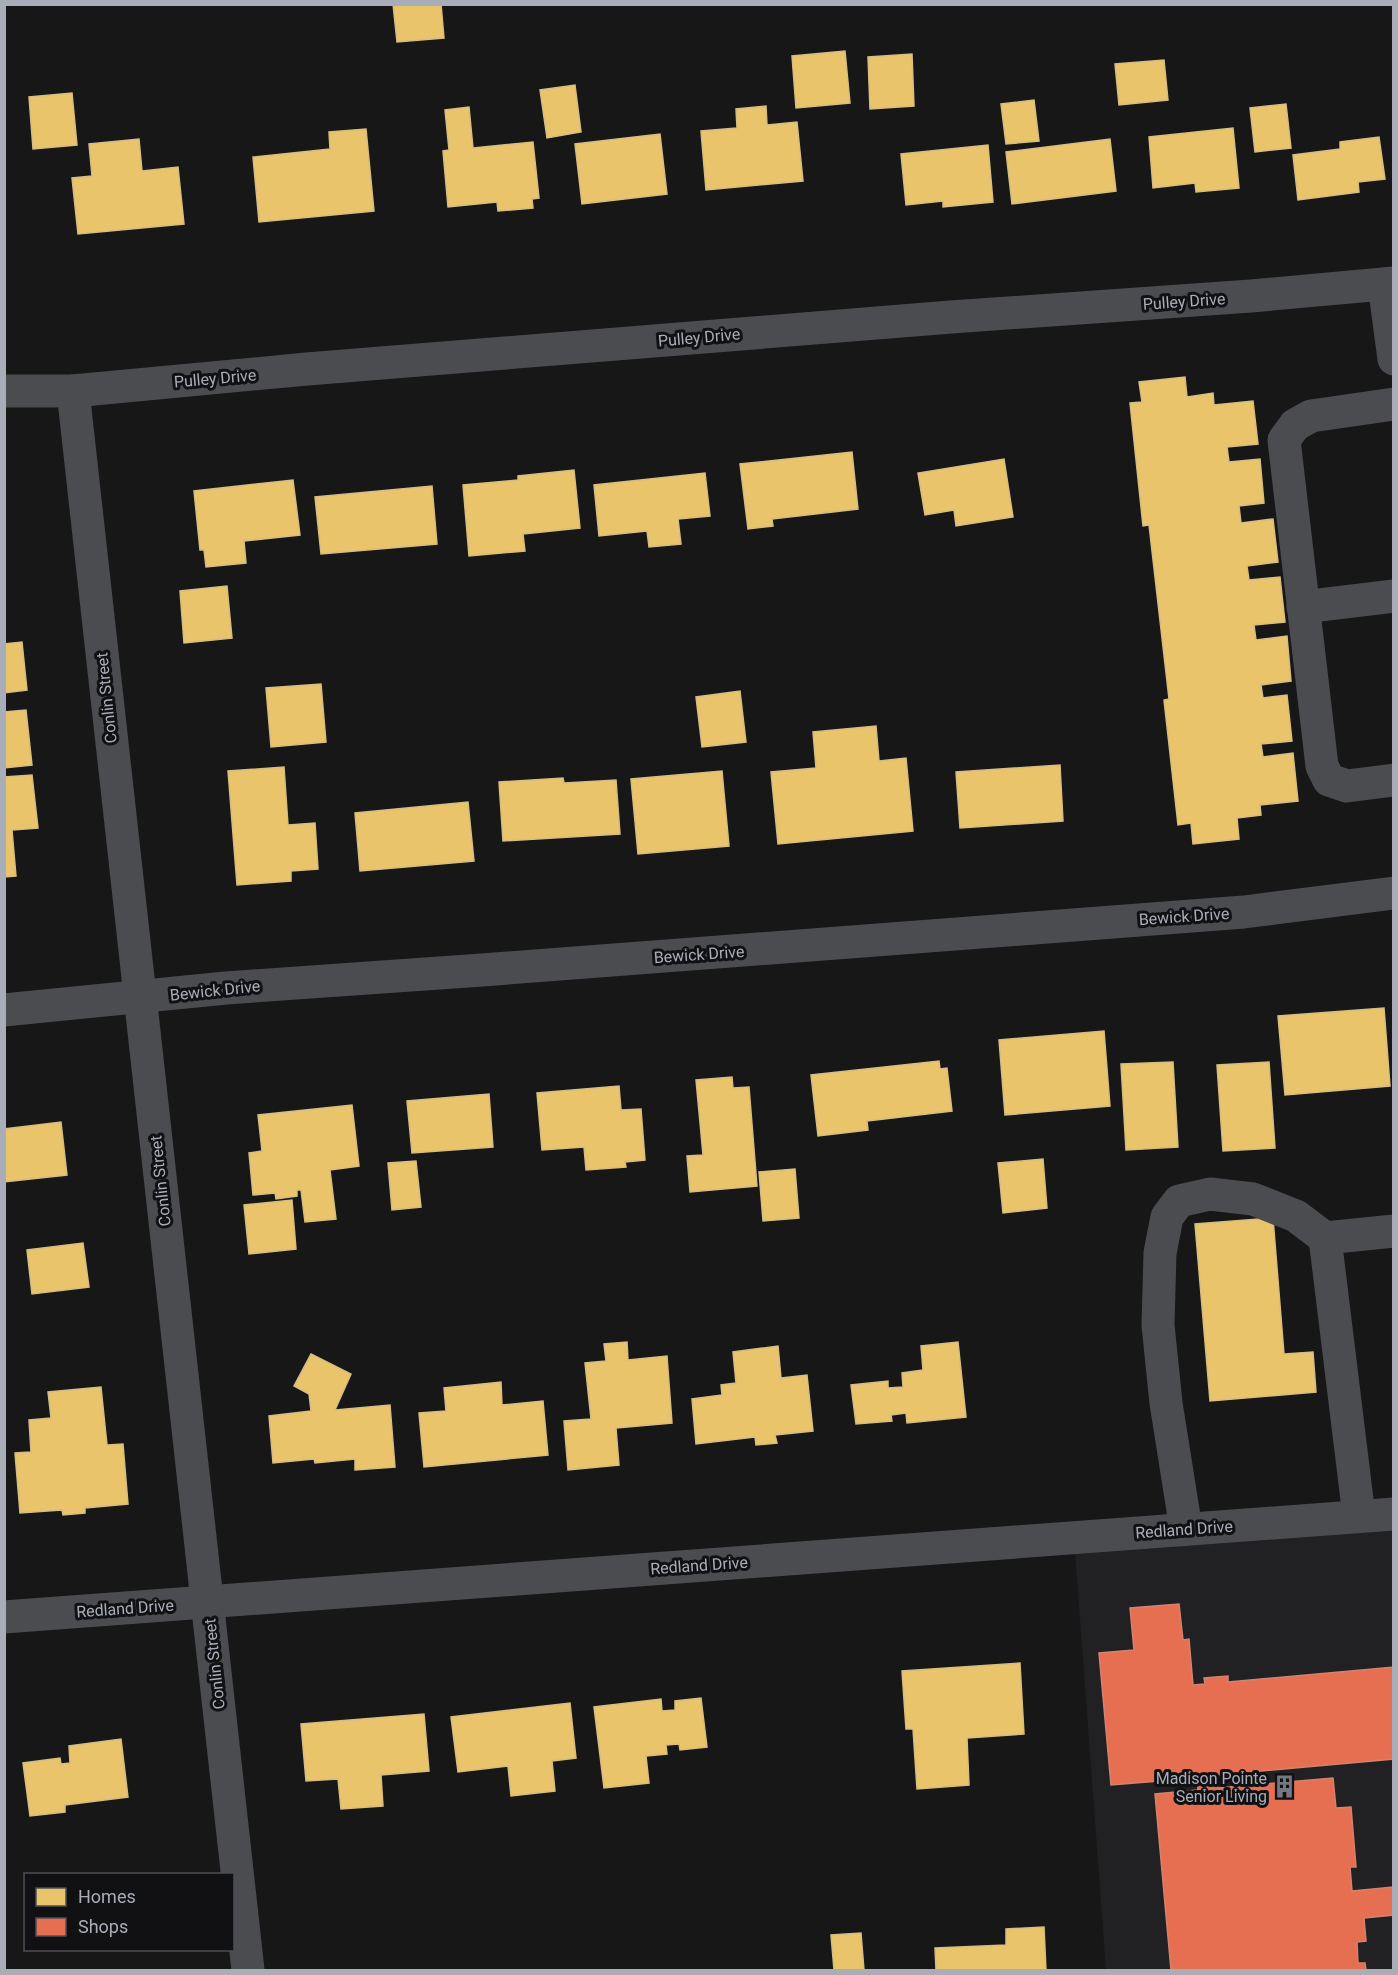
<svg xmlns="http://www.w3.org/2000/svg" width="1398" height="1975" font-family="Roboto,sans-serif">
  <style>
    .built { fill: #212123 }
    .homes { fill: #e9c46a; stroke: #d6bd81; stroke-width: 1.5 }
    .shops { fill: #e76f51; stroke: #d48270; stroke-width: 1.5 }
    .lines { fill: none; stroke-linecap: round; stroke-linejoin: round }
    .minor { stroke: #4b4c50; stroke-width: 33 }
    .labels { text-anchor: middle; stroke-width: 6; stroke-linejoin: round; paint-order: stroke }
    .street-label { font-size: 16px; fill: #a8adb8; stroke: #111113 }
    .poi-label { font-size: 16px; fill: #a8adb8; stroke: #111113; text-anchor: end }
  </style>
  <rect width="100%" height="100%" fill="#171717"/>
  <path class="built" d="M 1393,1514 L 1393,1970 L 1106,1970 L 1074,1537 Z"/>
  <g class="homes">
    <path d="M 393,4 L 441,4 L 444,38 L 397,42 Z"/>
    <path d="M 845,51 L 850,103 L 796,108 L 792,56 Z"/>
    <path d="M 912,54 L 914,106 L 870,109 L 868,57 Z"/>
    <path d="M 1164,60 L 1168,100 L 1119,105 L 1115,64 Z"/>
    <path d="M 575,85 L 581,132 L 547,138 L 540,90 Z"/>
    <path d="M 72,93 L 77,145 L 33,149 L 29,97 Z"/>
    <path d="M 1034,100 L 1039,141 L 1006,144 L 1001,104 Z"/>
    <path d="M 1286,104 L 1291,148 L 1255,152 L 1250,108 Z"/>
    <path d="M 766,106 L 767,125 L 797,122 L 803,181 L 706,190 L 701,131 L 737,128 L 736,109 Z"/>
    <path d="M 469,107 L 473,148 L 533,142 L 539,198 L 532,199 L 533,208 L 498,211 L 497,202 L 448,207 L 443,151 L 449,150 L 445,110 Z"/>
    <path d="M 1233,128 L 1239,188 L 1196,192 L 1195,183 L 1153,188 L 1149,137 Z"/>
    <path d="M 366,129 L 374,211 L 259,222 L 253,157 L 330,149 L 329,132 Z"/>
    <path d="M 660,134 L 667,194 L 582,204 L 575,144 Z"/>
    <path d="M 1379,137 L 1385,179 L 1358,182 L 1359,192 L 1298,200 L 1293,155 L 1340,149 L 1340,142 Z"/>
    <path d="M 139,139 L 142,171 L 178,167 L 184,224 L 78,234 L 72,178 L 92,176 L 89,144 Z"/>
    <path d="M 1110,139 L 1116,191 L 1012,204 L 1006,152 Z"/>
    <path d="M 988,145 L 993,202 L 943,207 L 943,201 L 906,205 L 901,154 Z"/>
    <path d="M 1185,377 L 1187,397 L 1213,393 L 1214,405 L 1253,401 L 1258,444 L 1227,447 L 1229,462 L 1260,459 L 1264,503 L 1239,506 L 1241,523 L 1273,519 L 1278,562 L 1247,566 L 1249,580 L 1280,577 L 1285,622 L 1254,625 L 1256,640 L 1287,636 L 1291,681 L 1261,685 L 1263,698 L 1287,695 L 1292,741 L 1261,744 L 1263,757 L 1293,753 L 1298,801 L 1260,805 L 1261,815 L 1237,818 L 1239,839 L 1193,844 L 1191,823 L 1178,825 L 1164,700 L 1169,699 L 1149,525 L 1143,526 L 1130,403 L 1142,402 L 1139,382 Z"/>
    <path d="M 852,452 L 858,509 L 772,519 L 773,526 L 748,529 L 740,464 Z"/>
    <path d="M 1004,459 L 1013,517 L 956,526 L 954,510 L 925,515 L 918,473 Z"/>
    <path d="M 574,470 L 580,528 L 523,534 L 525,551 L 469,556 L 463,485 L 518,480 L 518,476 Z"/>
    <path d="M 705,473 L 710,516 L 678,519 L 681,544 L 649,547 L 647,531 L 599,536 L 594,485 Z"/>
    <path d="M 293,480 L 300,535 L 244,541 L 246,563 L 206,567 L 204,550 L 200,550 L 194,491 Z"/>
    <path d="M 432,486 L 437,544 L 321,554 L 315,497 Z"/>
    <path d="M 227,586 L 232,638 L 184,643 L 180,591 Z"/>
    <path d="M 22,642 L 27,690 L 4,693 L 4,644 Z"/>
    <path d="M 321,684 L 326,742 L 271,747 L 266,688 Z"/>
    <path d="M 740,691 L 746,742 L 702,747 L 696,697 Z"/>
    <path d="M 26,710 L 32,765 L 4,768 L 4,712 Z"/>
    <path d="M 876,726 L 879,761 L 906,758 L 913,831 L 778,844 L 771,772 L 816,768 L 813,732 Z"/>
    <path d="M 1060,765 L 1063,821 L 960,828 L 956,772 Z"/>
    <path d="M 284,767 L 288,825 L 315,823 L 318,869 L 291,871 L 291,881 L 237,885 L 228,771 Z"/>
    <path d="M 722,771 L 729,846 L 638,854 L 631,779 Z"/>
    <path d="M 32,775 L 38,828 L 12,830 L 16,876 L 4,877 L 4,777 Z"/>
    <path d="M 563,778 L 564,783 L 616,780 L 620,834 L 503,841 L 499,782 Z"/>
    <path d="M 468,802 L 474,861 L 360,871 L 355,813 Z"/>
    <path d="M 1384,1008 L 1390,1086 L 1285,1095 L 1278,1016 Z"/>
    <path d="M 1104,1031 L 1110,1106 L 1005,1115 L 999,1040 Z"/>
    <path d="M 939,1061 L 940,1069 L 947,1068 L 952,1111 L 867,1121 L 868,1130 L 818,1136 L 811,1075 Z"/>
    <path d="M 1173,1062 L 1178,1147 L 1126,1150 L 1121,1064 Z"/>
    <path d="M 1269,1062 L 1275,1148 L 1223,1151 L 1217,1065 Z"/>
    <path d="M 732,1077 L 733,1088 L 749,1087 L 757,1186 L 690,1192 L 687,1156 L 703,1155 L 696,1080 Z"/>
    <path d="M 619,1086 L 621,1110 L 641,1109 L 645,1160 L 625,1162 L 626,1167 L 586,1170 L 584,1147 L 542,1150 L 537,1093 Z"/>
    <path d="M 489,1094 L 493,1147 L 412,1153 L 407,1101 Z"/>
    <path d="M 352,1105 L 359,1166 L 330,1170 L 336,1219 L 305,1222 L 301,1190 L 297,1190 L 297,1196 L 276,1199 L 275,1193 L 253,1195 L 249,1153 L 262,1151 L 258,1115 Z"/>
    <path d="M 61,1122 L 67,1175 L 4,1182 L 4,1129 Z"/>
    <path d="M 1043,1159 L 1047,1208 L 1003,1213 L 998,1163 Z"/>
    <path d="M 416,1161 L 421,1207 L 392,1210 L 388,1163 Z"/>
    <path d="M 795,1169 L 799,1218 L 763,1221 L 759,1172 Z"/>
    <path d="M 292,1200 L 296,1249 L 249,1254 L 244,1205 Z"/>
    <path d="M 1273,1218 L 1284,1354 L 1313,1352 L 1316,1392 L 1210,1401 L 1195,1224 Z"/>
    <path d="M 83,1243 L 89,1287 L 32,1294 L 27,1250 Z"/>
    <path d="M 627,1342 L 628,1360 L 667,1356 L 672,1423 L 616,1428 L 619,1465 L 568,1470 L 564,1421 L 591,1419 L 585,1363 L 606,1361 L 604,1344 Z"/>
    <path d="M 958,1342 L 966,1417 L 907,1423 L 906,1413 L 891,1415 L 892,1421 L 856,1424 L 851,1385 L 888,1381 L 888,1388 L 903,1387 L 902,1373 L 923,1370 L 921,1346 Z"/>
    <path d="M 778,1346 L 781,1378 L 807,1375 L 813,1431 L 775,1435 L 777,1443 L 756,1445 L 755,1437 L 696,1444 L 692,1399 L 722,1395 L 721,1385 L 736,1383 L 733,1352 Z"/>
    <path d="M 311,1354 L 351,1374 L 335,1410 L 390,1405 L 395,1467 L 355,1470 L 355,1459 L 315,1463 L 314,1459 L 273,1463 L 269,1416 L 311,1411 L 309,1394 L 294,1386 Z"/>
    <path d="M 501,1382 L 502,1405 L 543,1401 L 548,1455 L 424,1467 L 419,1413 L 446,1411 L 444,1388 Z"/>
    <path d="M 101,1387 L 107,1445 L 123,1444 L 128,1504 L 85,1508 L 85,1513 L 63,1515 L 62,1510 L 20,1513 L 15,1453 L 31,1452 L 29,1420 L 51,1418 L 48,1392 Z"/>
    <path d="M 1020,1663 L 1024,1734 L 967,1738 L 969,1785 L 917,1789 L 913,1729 L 906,1729 L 902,1671 Z"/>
    <path d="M 701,1698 L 707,1747 L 680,1750 L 679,1744 L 666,1745 L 667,1754 L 646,1756 L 649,1783 L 604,1788 L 594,1707 L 661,1699 L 662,1711 L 675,1710 L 675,1701 Z"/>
    <path d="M 570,1703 L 576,1758 L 552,1761 L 555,1791 L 511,1796 L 508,1766 L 458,1772 L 451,1717 Z"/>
    <path d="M 424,1714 L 429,1771 L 381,1775 L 383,1806 L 341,1809 L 338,1779 L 306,1781 L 301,1724 Z"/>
    <path d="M 121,1739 L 128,1797 L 65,1805 L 65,1812 L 30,1816 L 23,1763 L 60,1758 L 61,1764 L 70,1763 L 69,1746 Z"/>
    <path d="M 1044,1927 L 1046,1970 L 936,1970 L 935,1948 L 1006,1945 L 1006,1929 Z"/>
    <path d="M 861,1933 L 864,1970 L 834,1970 L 831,1935 Z"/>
  </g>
  <path class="shops" d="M 1179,1604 L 1183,1640 L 1189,1639 L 1193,1685 L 1205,1684 L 1204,1678 L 1228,1676 L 1228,1682 L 1394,1667 L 1394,1759 L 1216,1775 L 1218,1788 L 1333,1778 L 1336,1808 L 1351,1807 L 1356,1867 L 1350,1867 L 1352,1891 L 1393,1887 L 1394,1915 L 1364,1918 L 1366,1941 L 1357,1942 L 1358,1963 L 1365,1963 L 1366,1970 L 1171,1970 L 1155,1794 L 1198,1790 L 1197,1778 L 1111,1785 L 1099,1653 L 1134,1650 L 1130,1608 Z"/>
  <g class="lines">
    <g class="minor">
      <path d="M 1384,284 L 1394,359"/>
      <path d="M 4,391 L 73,391 L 307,369 L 951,317 L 1251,296 L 1394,283"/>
      <path d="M 73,391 L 248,1970"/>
      <path d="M 1394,404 L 1311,416 L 1295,425 L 1284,440 L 1322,766 L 1329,780 L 1347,786 L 1394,780"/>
      <path d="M 1303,607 L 1394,596"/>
      <path d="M 4,1010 L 226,988 L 482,970 L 1244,912 L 1394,893"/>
      <path d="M 1325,1238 L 1394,1231"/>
      <path d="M 1186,1529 L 1166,1403 L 1158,1325 L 1160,1253 L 1167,1217 L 1179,1201 L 1210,1194 L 1253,1199 L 1296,1216 L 1325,1238 L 1359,1516"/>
      <path d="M 4,1617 L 1394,1514"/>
    </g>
  </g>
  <defs>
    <symbol id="building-bare" viewBox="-9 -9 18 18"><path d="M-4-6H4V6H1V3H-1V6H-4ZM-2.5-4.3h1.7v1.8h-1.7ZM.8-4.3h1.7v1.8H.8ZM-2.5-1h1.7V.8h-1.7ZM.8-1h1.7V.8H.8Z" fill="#757880" stroke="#111113" stroke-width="2.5" paint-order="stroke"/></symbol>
  </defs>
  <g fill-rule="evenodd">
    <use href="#building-bare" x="1268" y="1770" width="33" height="33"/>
  </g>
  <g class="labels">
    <g class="street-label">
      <text transform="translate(1184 301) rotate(-4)" y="6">Pulley Drive</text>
      <text transform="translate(699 337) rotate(-5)" y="6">Pulley Drive</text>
      <text transform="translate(215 378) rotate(-5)" y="6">Pulley Drive</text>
      <text transform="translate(106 698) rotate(-96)" y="6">Conlin Street</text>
      <text transform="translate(1184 916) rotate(-4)" y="6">Bewick Drive</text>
      <text transform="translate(699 954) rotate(-4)" y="6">Bewick Drive</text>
      <text transform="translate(215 990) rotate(-6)" y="6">Bewick Drive</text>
      <text transform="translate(160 1181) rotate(-96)" y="6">Conlin Street</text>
      <text transform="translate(1184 1529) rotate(-4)" y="6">Redland Drive</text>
      <text transform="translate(699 1565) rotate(-4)" y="6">Redland Drive</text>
      <text transform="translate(125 1608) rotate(-4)" y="6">Redland Drive</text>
      <text transform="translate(214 1664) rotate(-96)" y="6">Conlin Street</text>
    </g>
    <g class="poi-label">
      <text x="1267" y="1784">Madison Pointe<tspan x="1267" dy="18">Senior Living</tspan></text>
    </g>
  </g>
  <rect width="1398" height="1975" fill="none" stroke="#a8adb8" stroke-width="12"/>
  <rect x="24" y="1873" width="210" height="78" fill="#111113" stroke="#4d4f55" stroke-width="1.5"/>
  <rect x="36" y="1888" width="30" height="18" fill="#e9c46a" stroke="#4d4f55" stroke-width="1.5"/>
  <text x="78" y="1903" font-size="18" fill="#a8adb8">Homes</text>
  <rect x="36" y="1918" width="30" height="18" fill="#e76f51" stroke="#4d4f55" stroke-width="1.5"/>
  <text x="78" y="1933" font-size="18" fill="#a8adb8">Shops</text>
</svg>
